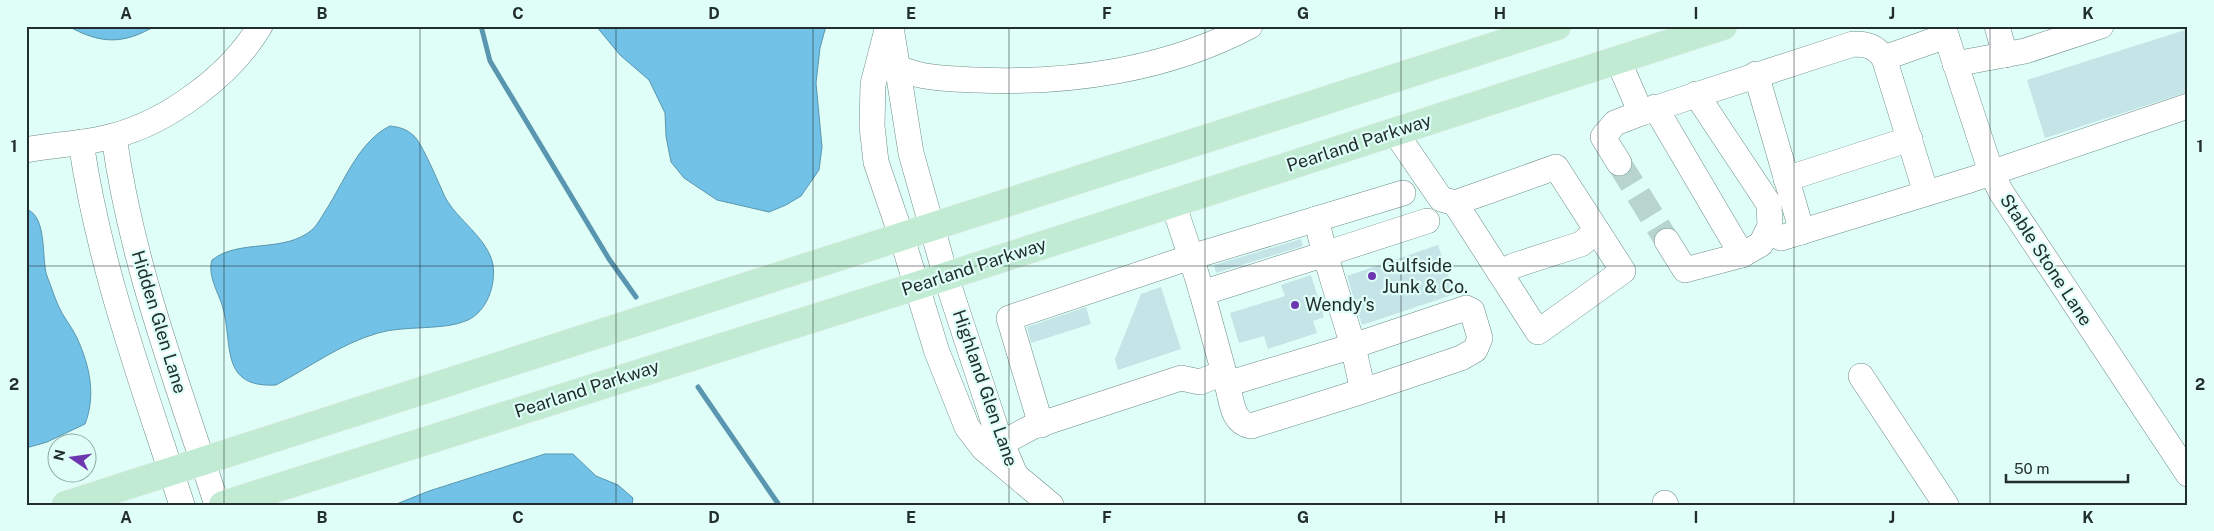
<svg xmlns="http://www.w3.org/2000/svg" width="2214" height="531" font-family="'Public Sans',sans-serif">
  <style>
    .water { fill: #72c2e7; stroke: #5a96af }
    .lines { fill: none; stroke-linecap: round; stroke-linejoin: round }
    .stream { stroke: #5a96af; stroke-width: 5 }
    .building { fill: #c4e4e8 }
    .minor-tunnel { stroke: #b8d4ce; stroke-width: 25; stroke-dasharray: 25 12; stroke-linecap: butt }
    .minor-casing { stroke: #6e8c86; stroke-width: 26 }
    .major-casing { stroke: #e9eaea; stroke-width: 29 }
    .minor { stroke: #fff; stroke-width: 25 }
    .major { stroke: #c1ecd3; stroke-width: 28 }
    .grid { fill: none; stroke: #222e2c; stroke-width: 1; stroke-opacity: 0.55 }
    .poi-dot { fill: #6d38af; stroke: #defef7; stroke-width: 2 }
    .labels { text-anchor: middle; stroke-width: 4.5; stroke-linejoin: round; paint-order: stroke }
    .street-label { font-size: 18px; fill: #222e2c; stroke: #defef7 }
    .poi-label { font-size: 18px; fill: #222e2c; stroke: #defef7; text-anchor: start }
    .neatline { fill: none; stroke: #222e2c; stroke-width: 2 }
    .grid-label { font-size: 16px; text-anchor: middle; font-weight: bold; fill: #222e2c }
  </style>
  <rect width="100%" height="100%" fill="#defef7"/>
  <g class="water">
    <path d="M 68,26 L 155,26 C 123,45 100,44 68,26 Z"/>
    <path d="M 596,26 L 826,26 L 820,48 L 816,83 L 822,147 L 819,170 L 801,196 L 786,205 L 769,212 L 717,200 L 684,178 L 671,162 L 666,136 L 665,113 L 649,80 L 620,55 Z"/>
    <path d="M 390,126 C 399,127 407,129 414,136 C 422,143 439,184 445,197 C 457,220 488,238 493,265 C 496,285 487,311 468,320 C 445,331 404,325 378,333 C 340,344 310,367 276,385 C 220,388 233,346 223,308 C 219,294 207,275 212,260 C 240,238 285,254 313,229 C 318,224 322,216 326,210 C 344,182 359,141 390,126 Z"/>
    <path d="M 26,209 C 48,216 41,259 47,276 C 51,286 54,296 58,305 C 63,317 72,327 77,338 C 90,366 96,396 85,424 L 47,442 L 26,448 Z"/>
    <path d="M 545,454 L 573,454 L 596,476 L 618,485 L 633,498 L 632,505 L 394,505 L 429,491 Z"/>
  </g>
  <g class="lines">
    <g class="stream">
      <path d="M 481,26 L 490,61 L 609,259 L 636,297"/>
      <path d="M 698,387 L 779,505"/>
    </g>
  </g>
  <g class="building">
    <path d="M 2188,29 L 2188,92 L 2045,138 L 2027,80 Z"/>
    <path d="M 1301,239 L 1303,246 L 1216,273 L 1214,265 Z"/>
    <path d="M 1438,245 L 1455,294 L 1362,325 L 1347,276 Z"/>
    <path d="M 1311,275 L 1324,317 L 1313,321 L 1317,333 L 1268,349 L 1264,336 L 1239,343 L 1230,313 L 1285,296 L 1281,285 Z"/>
    <path d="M 1161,287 L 1181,349 L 1118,370 L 1115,359 L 1141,294 Z"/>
    <path d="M 1086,307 L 1091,324 L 1031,343 L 1027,327 Z"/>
  </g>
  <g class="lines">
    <path class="minor-tunnel" d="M 1619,163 L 1667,241"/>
    <defs>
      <g id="minor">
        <path d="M 888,26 L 873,84 L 872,126 L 876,162 L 902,238 L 937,352 L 967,427 L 984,449 L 1051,505"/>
        <path d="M 1943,26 L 1991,172 L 2001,192 L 2188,474"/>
        <path d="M 1997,26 L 2005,55"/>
        <path d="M 891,27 L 911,153 L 946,277 L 996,429 L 1014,472"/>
        <path d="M 1884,58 L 1946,36"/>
        <path d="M 1618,60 L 1641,113 L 1853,44 C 1867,44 1875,46 1884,58 L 1926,193"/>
        <path d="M 1955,64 L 2025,51 L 2101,26"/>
        <path d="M 883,65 C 896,67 908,72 920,75 C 938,79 958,79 977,80 C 1069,84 1167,70 1250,26"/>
        <path d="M 1756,74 L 1802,232"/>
        <path d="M 1655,107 L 1742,255"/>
        <path d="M 1395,132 L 1441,199 L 1455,203 L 1556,167 L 1623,271 L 1538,332 L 1455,203"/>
        <path d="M 114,136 C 131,263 178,384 217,505"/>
        <path d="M 81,142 C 99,267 143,385 182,505"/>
        <path d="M 26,150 C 55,144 85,144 113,136 C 168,122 231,75 260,26"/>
        <path d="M 1619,163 L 1603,137 L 1615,123 L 1641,113"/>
        <path d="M 1786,179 L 1910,139"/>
        <path d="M 1173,203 L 1191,257 L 1403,193"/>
        <path d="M 1316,219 L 1325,254 L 1427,221"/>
        <path d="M 1781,238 L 1970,180 L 2188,106"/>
        <path d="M 1667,241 L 1685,270 L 1742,255 L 1761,244 L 1770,226 L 1769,204 L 1696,94"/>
        <path d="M 1500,273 L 1513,266 L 1581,244 L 1597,231"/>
        <path d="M 1202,293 L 1227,384"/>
        <path d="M 1861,376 L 1946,505"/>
        <path d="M 1041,425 L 1009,318 L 1191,257 L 1202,293 L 1325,254 L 1353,346 L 1466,308 L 1472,311 L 1480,338 L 1475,350 L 1461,358 L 1363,391 L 1353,346 L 1227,384 C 1232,400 1231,422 1251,426 L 1363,391"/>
        <path d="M 1002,443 L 1032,427 L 1181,378 L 1200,382 L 1223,373"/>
        <path d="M 1665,503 L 1666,505"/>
      </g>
      <g id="major">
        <path d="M 66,505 L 1557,26"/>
        <path d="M 223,505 L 916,286 L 1723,26"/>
      </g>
    </defs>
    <use href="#minor" class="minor-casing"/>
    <use href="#major" class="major-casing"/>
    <use href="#minor" class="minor"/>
    <use href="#major" class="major"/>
  </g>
  <path class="grid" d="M 224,26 L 224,505M 420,26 L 420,505M 616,26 L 616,505M 813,26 L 813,505M 1009,26 L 1009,505M 1205,26 L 1205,505M 1401,26 L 1401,505M 1598,26 L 1598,505M 1794,26 L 1794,505M 1990,26 L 1990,505M 26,266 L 2188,266"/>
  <g class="poi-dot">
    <circle cx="1372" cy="276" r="5"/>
    <circle cx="1295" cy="305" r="5"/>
  </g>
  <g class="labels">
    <g class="street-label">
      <text transform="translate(1359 143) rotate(-18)" y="6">Pearland Parkway</text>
      <text transform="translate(2046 260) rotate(57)" y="6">Stable Stone Lane</text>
      <text transform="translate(974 267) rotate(-18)" y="6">Pearland Parkway</text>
      <text transform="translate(159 322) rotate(73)" y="6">Hidden Glen Lane</text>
      <text transform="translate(985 388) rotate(71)" y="6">Highland Glen Lane</text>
      <text transform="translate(587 389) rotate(-18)" y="6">Pearland Parkway</text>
    </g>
    <g class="poi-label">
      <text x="1382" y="272">Gulfside<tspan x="1382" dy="21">Junk &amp; Co.</tspan></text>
      <text x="1305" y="311">Wendy's</text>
    </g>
  </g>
  <rect width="2214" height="531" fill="none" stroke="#defef7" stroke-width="55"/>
  <g transform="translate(72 458) rotate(283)"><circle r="24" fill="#defef7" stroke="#93aba6"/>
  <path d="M0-4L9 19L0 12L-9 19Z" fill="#6d38af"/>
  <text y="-8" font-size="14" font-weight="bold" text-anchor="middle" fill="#222e2c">N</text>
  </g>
  <path d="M2006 474v8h122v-8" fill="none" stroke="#222e2c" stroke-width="2.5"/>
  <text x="2014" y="474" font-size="15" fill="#222e2c" stroke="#defef7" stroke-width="4" paint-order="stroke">50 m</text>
  <rect x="28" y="28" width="2158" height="476" class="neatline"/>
  <g class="grid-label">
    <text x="126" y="19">A</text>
    <text x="322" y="19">B</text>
    <text x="518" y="19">C</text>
    <text x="714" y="19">D</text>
    <text x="911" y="19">E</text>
    <text x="1107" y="19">F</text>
    <text x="1303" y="19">G</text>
    <text x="1500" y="19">H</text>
    <text x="1696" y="19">I</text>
    <text x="1892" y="19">J</text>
    <text x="2088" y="19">K</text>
    <text x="14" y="152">1</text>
    <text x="2200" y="152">1</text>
    <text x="14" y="390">2</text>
    <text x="2200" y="390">2</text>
    <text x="126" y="523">A</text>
    <text x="322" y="523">B</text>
    <text x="518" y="523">C</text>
    <text x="714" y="523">D</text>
    <text x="911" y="523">E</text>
    <text x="1107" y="523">F</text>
    <text x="1303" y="523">G</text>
    <text x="1500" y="523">H</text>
    <text x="1696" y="523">I</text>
    <text x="1892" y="523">J</text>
    <text x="2088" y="523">K</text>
  </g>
</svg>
